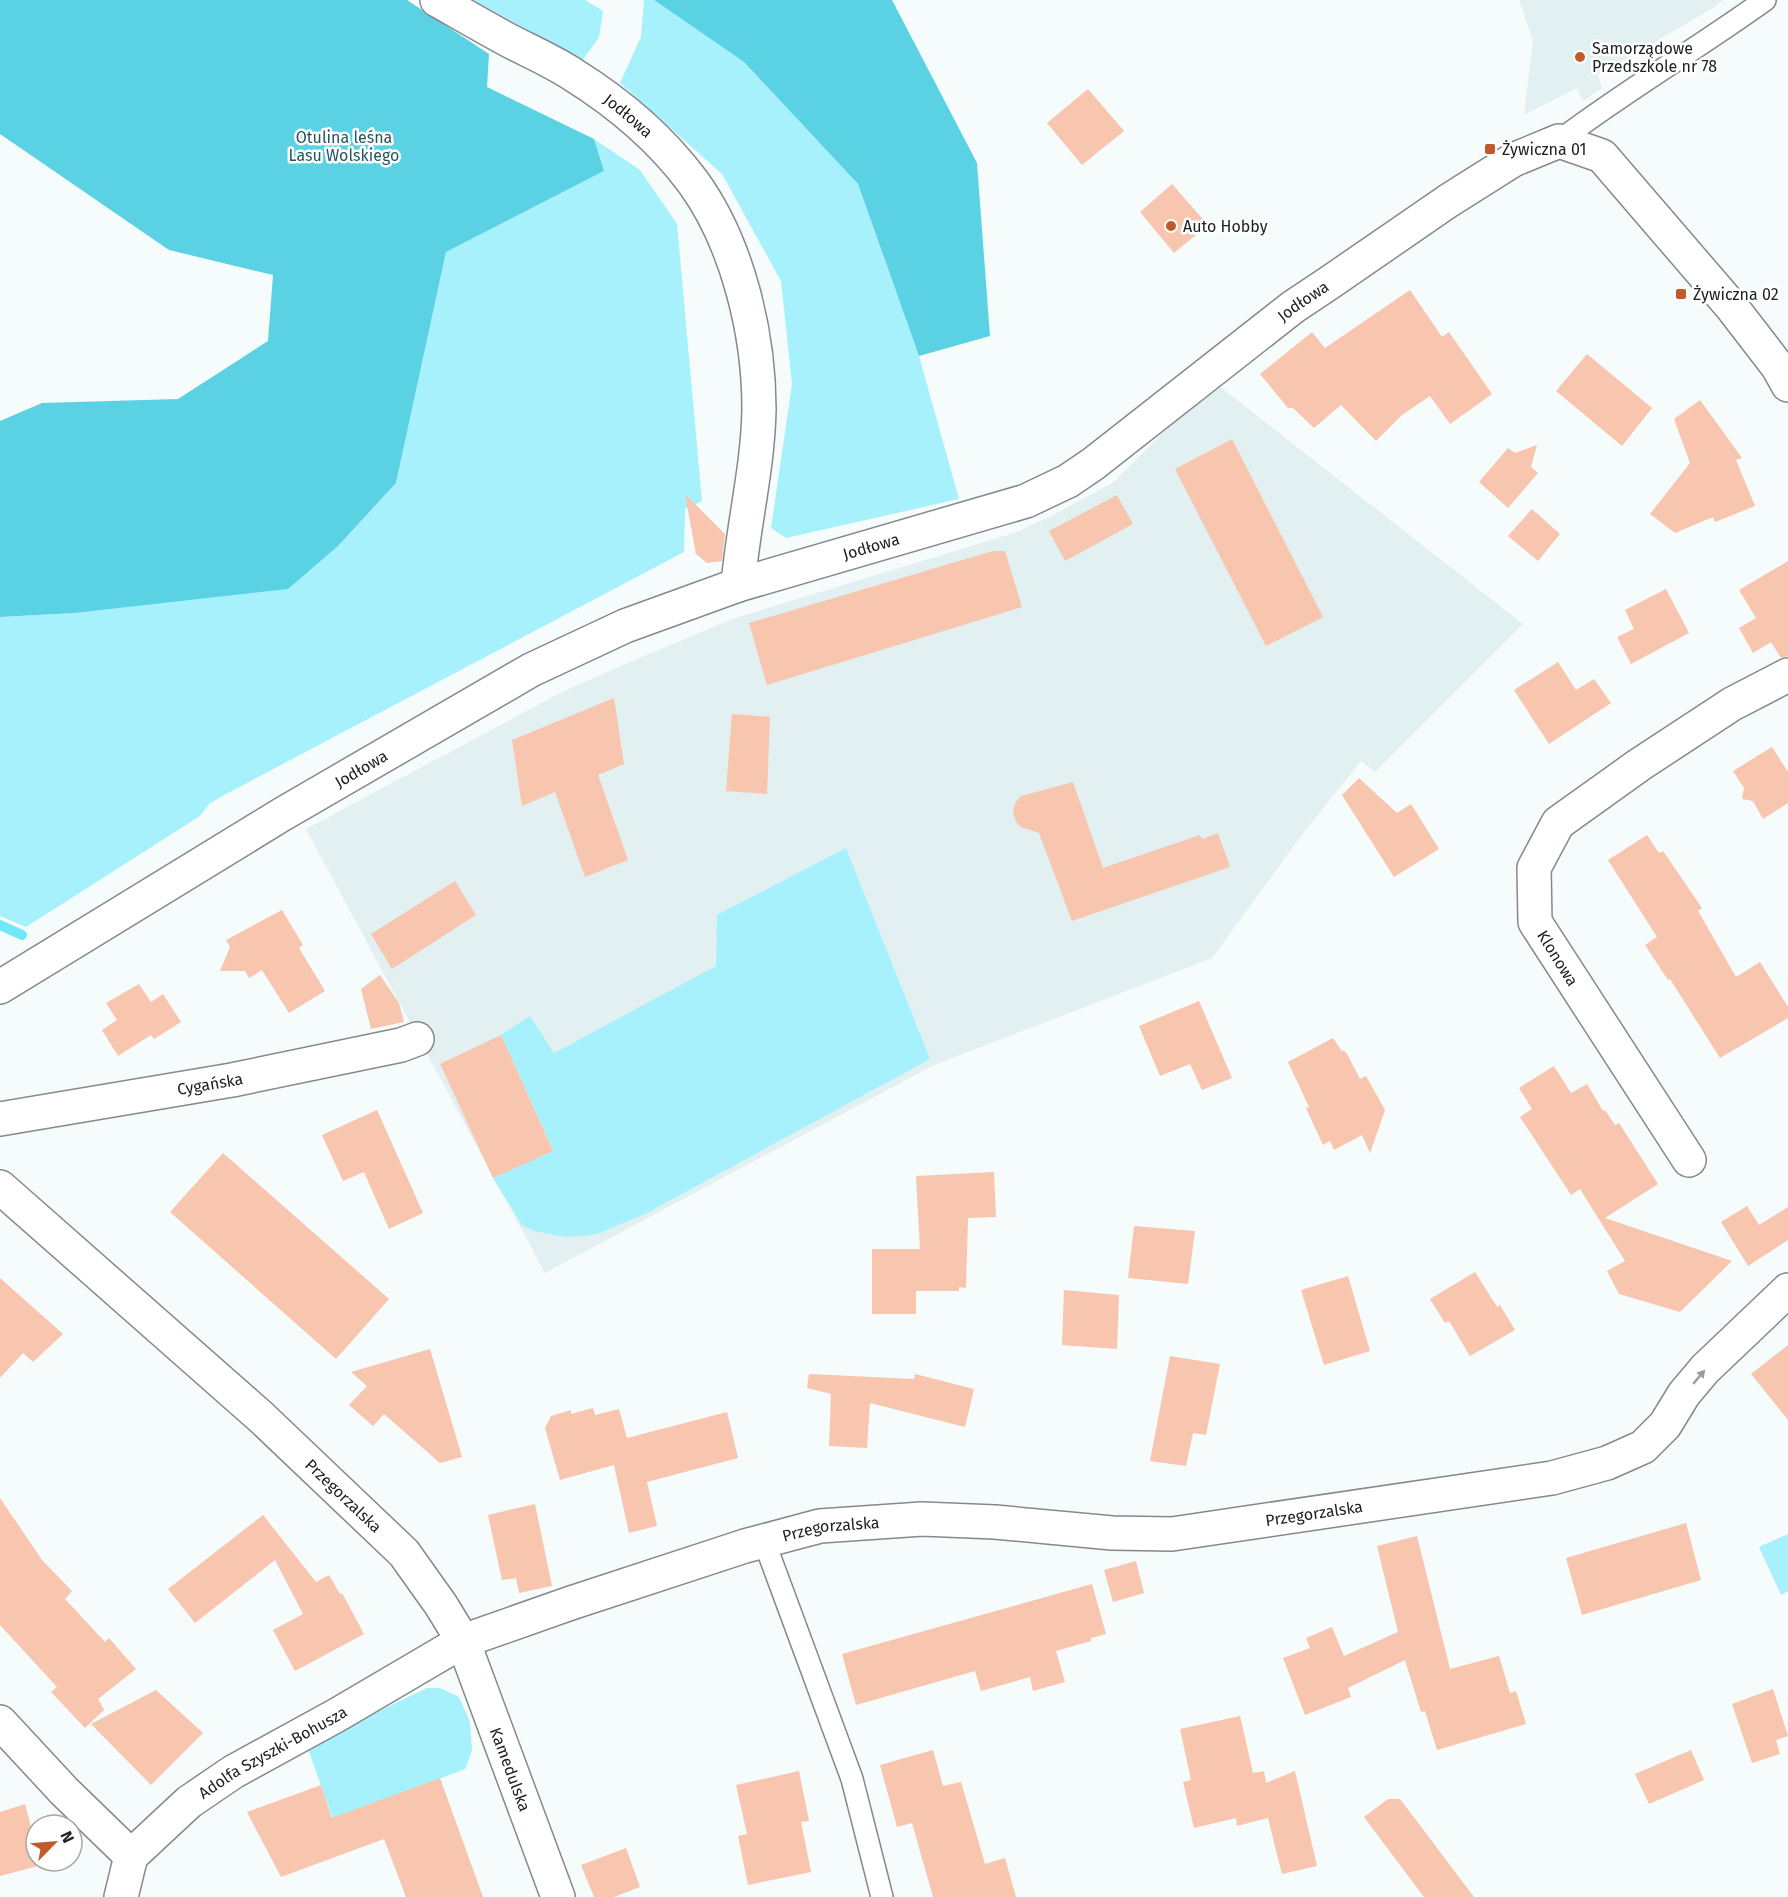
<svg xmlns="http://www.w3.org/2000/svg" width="1788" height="1897" font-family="'Fira Sans',sans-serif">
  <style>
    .built { fill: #e2f0f2 }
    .green { fill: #a7f1fd }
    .forest { fill: #5ad2e4 }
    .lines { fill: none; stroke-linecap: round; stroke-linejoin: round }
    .stream { stroke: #71e7fa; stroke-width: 10 }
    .building { fill: #f8c5af }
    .lane-casing { stroke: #85898a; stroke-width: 24 }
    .street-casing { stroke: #85898a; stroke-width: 36 }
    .lane { stroke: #fff; stroke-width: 21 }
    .street { stroke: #fff; stroke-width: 33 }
    .oneway { fill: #9b9c9c }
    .poi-dot { fill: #c05b29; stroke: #fff; stroke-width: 2 }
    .labels { text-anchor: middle; stroke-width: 5; stroke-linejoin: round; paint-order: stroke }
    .poi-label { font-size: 16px; fill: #202222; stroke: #fff; text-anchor: start }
    .street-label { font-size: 16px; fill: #202222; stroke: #fff }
    .park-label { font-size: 16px; fill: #22565d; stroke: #fff }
  </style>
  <rect width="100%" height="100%" fill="#f6fbfb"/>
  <g class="built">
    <path d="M 1519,0 L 1723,0 L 1713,8 L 1598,75 L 1602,88 L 1583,101 L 1577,88 L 1524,115 L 1533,40 Z"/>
    <path d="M 1214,382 L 1523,624 L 1375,772 L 1361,761 L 1307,828 L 1212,958 L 932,1066 L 545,1273 L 306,829 L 564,691 L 630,662 L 735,618 L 1017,532 L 1057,513 L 1114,482 Z"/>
  </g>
  <g class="green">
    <path d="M 474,0 L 585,0 L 603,11 L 599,37 L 582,61 Z"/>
    <path d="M 644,0 L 654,0 L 744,62 L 858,184 L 919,356 L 959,499 L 786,538 L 771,528 L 792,384 L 781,281 L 722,174 L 620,83 L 641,37 Z"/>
    <path d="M 594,139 L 640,170 L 677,224 L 702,501 L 685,509 L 684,552 L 226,794 L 209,804 L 200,816 L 26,927 L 0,916 L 0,617 L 75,613 L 288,588 L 338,546 L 396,483 L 446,252 L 604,171 Z"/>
    <path d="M 846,848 L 930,1059 L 645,1214 L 597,1234 L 582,1236 L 565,1237 L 534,1231 L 522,1225 L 493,1178 L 553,1150 L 501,1035 L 530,1016 L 554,1053 L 716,966 L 717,915 Z"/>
    <path d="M 1788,1534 L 1788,1591 L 1781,1595 L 1759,1547 Z"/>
    <path d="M 427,1688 L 440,1688 L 459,1697 L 470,1722 L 472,1751 L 465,1769 L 333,1819 L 307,1746 Z"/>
  </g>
  <g class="forest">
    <path d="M 0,0 L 407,0 L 489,54 L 487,87 L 594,139 L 604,171 L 446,252 L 396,483 L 338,546 L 288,589 L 75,613 L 0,617 L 0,421 L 42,403 L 178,399 L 268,341 L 273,275 L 169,250 L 0,134 Z"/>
    <path d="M 654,0 L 892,0 L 977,163 L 990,336 L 919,356 L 858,184 L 744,62 Z"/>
  </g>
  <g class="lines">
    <path class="stream" d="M 0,925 L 22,935"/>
  </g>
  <g class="building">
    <path d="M 1088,89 L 1124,131 L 1082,165 L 1047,123 Z"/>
    <path d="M 1172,184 L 1208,225 L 1174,253 L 1140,212 Z"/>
    <path d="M 1410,290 L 1442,337 L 1449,332 L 1492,394 L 1450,424 L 1430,396 L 1402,415 L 1376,441 L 1341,405 L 1314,428 L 1293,408 L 1288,408 L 1260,374 L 1312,332 L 1325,348 Z"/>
    <path d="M 1587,354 L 1652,408 L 1622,446 L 1556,391 Z"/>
    <path d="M 1700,400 L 1742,458 L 1736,460 L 1755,506 L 1715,522 L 1713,517 L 1675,533 L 1650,514 L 1690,463 L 1674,419 Z"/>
    <path d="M 1232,439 L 1323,617 L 1266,646 L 1175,469 Z"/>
    <path d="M 1537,445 L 1531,467 L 1538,473 L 1508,508 L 1479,482 L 1508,448 L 1515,453 Z"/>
    <path d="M 685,494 L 725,534 L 722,561 L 707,563 L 696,554 Z"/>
    <path d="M 1117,495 L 1133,524 L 1065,561 L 1049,531 Z"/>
    <path d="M 1532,509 L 1560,534 L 1538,561 L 1508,536 Z"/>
    <path d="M 993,551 L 1005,551 L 1022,607 L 767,685 L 749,623 Z"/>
    <path d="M 1788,561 L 1788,656 L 1781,658 L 1771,642 L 1753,653 L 1739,628 L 1756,618 L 1739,590 Z"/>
    <path d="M 1666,589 L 1689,633 L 1631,664 L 1617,637 L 1634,629 L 1625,610 Z"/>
    <path d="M 1558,662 L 1576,690 L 1594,679 L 1611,703 L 1549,744 L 1514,690 Z"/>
    <path d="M 614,698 L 624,764 L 598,775 L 628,860 L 585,877 L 555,792 L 522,806 L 512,740 Z"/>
    <path d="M 732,714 L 770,717 L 767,794 L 726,791 Z"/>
    <path d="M 1772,747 L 1788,772 L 1788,803 L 1763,819 L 1753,801 L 1742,799 L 1744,788 L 1733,771 Z"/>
    <path d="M 1359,778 L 1397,813 L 1411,804 L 1439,849 L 1394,877 L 1342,795 Z"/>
    <path d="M 1073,782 L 1103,868 L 1200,835 L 1202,839 L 1218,833 L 1230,867 L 1072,921 L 1039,833 L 1021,827 L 1016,822 L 1013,811 L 1015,803 L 1021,796 Z"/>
    <path d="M 1647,835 L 1659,853 L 1663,851 L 1702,908 L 1698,911 L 1736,977 L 1760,962 L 1788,1007 L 1788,1018 L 1720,1058 L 1670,979 L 1668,980 L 1645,945 L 1657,937 L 1608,860 Z"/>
    <path d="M 455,881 L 476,915 L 392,969 L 371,934 Z"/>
    <path d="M 282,910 L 303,945 L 299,948 L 325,991 L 289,1013 L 262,970 L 249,978 L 245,971 L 220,971 L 230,947 L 226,940 Z"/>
    <path d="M 380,975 L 399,1003 L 404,1022 L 371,1029 L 361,989 Z"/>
    <path d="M 139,984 L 151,1002 L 163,994 L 181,1022 L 154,1039 L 151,1035 L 118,1056 L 102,1030 L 117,1020 L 106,1003 Z"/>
    <path d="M 1199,1001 L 1232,1078 L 1202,1090 L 1190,1064 L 1160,1076 L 1139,1026 Z"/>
    <path d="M 501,1035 L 553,1151 L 493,1178 L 440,1064 Z"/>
    <path d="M 1333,1038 L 1341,1050 L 1346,1052 L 1360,1079 L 1366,1076 L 1385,1110 L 1370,1153 L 1362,1135 L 1334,1150 L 1330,1141 L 1323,1145 L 1306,1108 L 1309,1107 L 1288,1062 Z"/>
    <path d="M 1554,1066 L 1571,1093 L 1587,1084 L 1603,1111 L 1605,1110 L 1615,1125 L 1619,1123 L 1658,1184 L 1605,1218 L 1732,1261 L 1680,1312 L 1619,1294 L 1607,1271 L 1625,1261 L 1580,1189 L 1571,1195 L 1520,1117 L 1532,1109 L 1519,1088 Z"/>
    <path d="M 377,1110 L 423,1213 L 389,1229 L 364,1172 L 343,1181 L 322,1135 Z"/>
    <path d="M 223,1153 L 389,1299 L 336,1359 L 170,1212 Z"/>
    <path d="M 994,1172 L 996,1217 L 968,1218 L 966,1288 L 959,1287 L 959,1291 L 916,1291 L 916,1314 L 872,1314 L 872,1249 L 920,1249 L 916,1176 Z"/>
    <path d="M 1747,1206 L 1759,1225 L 1788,1207 L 1788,1240 L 1748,1266 L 1721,1222 Z"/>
    <path d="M 1134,1226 L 1195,1231 L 1188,1284 L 1128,1278 Z"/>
    <path d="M 1475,1272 L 1497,1307 L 1500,1305 L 1515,1330 L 1470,1356 L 1449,1321 L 1445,1323 L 1430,1299 Z"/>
    <path d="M 1348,1276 L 1370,1351 L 1324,1365 L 1301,1290 Z"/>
    <path d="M 0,1278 L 63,1334 L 33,1362 L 23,1353 L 0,1378 Z"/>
    <path d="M 1064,1290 L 1119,1295 L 1117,1349 L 1062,1345 Z"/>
    <path d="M 1788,1345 L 1788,1420 L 1751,1374 Z"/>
    <path d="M 430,1349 L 462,1457 L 440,1463 L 384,1414 L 373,1426 L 349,1405 L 367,1386 L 351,1372 Z"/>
    <path d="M 1170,1356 L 1220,1364 L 1206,1435 L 1193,1433 L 1186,1466 L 1150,1461 Z"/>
    <path d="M 809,1374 L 914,1379 L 915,1374 L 974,1389 L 965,1427 L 870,1403 L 867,1448 L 829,1446 L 831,1394 L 807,1388 Z"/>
    <path d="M 593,1408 L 595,1415 L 619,1409 L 627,1438 L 727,1412 L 738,1458 L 647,1482 L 657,1526 L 629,1533 L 614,1465 L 560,1480 L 545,1428 L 551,1416 L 571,1410 L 571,1414 Z"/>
    <path d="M 0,1498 L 42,1560 L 72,1591 L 65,1599 L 105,1642 L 109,1638 L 136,1669 L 98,1699 L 104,1710 L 85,1728 L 51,1692 L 57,1687 L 0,1625 Z"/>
    <path d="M 535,1504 L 552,1586 L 519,1593 L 516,1578 L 502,1580 L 488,1515 Z"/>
    <path d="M 263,1515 L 316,1582 L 329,1575 L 340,1594 L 342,1593 L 364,1634 L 295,1671 L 273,1630 L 303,1614 L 275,1560 L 195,1623 L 168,1589 Z"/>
    <path d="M 1686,1523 L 1701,1580 L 1582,1615 L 1566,1558 Z"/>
    <path d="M 1417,1536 L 1450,1669 L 1499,1656 L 1510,1693 L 1516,1691 L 1526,1724 L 1437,1750 L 1425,1711 L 1421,1712 L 1405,1660 L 1348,1688 L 1351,1697 L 1305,1715 L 1283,1658 L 1310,1648 L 1306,1638 L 1332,1627 L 1344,1656 L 1398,1632 L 1377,1546 Z"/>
    <path d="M 1136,1561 L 1144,1593 L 1113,1602 L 1104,1570 Z"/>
    <path d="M 1092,1584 L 1106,1634 L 1091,1638 L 1091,1641 L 1056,1651 L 1065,1682 L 1033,1691 L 1030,1677 L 981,1691 L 975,1671 L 856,1705 L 842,1654 Z"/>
    <path d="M 1773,1689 L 1788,1736 L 1776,1740 L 1780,1754 L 1752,1763 L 1732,1704 Z"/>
    <path d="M 156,1690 L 203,1733 L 151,1785 L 91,1724 Z"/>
    <path d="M 1240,1716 L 1253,1773 L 1264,1771 L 1266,1783 L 1295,1771 L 1317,1866 L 1282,1874 L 1268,1818 L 1237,1826 L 1236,1818 L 1194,1828 L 1183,1782 L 1191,1780 L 1180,1729 Z"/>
    <path d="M 933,1750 L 943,1786 L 961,1782 L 985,1864 L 1005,1858 L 1016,1897 L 933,1897 L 912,1823 L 897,1827 L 880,1765 Z"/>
    <path d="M 1691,1750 L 1704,1780 L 1649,1804 L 1635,1774 Z"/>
    <path d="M 799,1771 L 809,1821 L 801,1822 L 811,1872 L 748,1885 L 738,1836 L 747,1834 L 736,1785 Z"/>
    <path d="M 440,1778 L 483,1897 L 406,1897 L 384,1839 L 281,1877 L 247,1812 L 321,1785 L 332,1818 Z"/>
    <path d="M 1388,1799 L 1400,1799 L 1474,1897 L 1424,1897 L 1364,1817 Z"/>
    <path d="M 25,1804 L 36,1846 L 36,1861 L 41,1861 L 42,1865 L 0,1876 L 0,1812 Z"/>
    <path d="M 626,1848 L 640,1887 L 614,1897 L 594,1897 L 581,1865 Z"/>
  </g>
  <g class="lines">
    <defs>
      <g id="lane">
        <path d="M 1559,141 C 1625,91 1697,49 1765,0"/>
        <path d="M 764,1541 L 852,1779 L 882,1897"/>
      </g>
      <g id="street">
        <path id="s1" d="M 437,0 C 460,13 484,27 508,40 C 529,51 552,61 572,74 C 617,102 661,139 693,182 C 738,244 759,334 759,409 C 758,468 743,526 738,585"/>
        <path id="s2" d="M 0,987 L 281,815 L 531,670 L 625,626 L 738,585 L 1026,501 L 1068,481 L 1093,464 L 1293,307 L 1329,283 L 1448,201 L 1513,160 L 1559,141 L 1602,156 L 1731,306 L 1778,367 L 1788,385"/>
        <path id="s3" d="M 0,1119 L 232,1080 L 401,1045 L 417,1039"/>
        <path d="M 1689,1160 L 1535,922 L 1534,868 L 1558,823 L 1639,765 L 1732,704 L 1788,675"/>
        <path id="s4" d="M 0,1187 L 261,1417 L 404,1553 L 441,1605 L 463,1641 L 558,1897"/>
        <path d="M 0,1722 L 64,1791 L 131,1856"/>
        <path id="s5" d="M 121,1897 L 131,1856 L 189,1802 L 233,1772 L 337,1715 L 463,1641 L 571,1603 L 745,1546 L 820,1526 L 922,1519 L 995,1522 L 1112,1533 L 1172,1534 L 1552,1478 L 1607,1463 L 1643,1447 L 1665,1425 L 1684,1394 L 1705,1369 L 1788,1290"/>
      </g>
    </defs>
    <use href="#lane" class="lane-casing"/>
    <use href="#street" class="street-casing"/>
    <use href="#lane" class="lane"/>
    <use href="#street" class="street"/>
  </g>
  <defs><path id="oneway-solid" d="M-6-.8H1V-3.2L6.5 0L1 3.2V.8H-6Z" transform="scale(1.5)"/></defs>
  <use class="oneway" href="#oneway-solid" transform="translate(1699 1377) rotate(-50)"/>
  <g class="poi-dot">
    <circle cx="1580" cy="57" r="6"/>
    <rect x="1484" y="143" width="12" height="12" rx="3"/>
    <circle cx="1171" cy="226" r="6"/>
    <rect x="1675" y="288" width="12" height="12" rx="3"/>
  </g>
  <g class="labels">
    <g class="poi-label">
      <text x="1592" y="54">Samorządowe<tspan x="1592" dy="18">Przedszkole nr 78</tspan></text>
      <text x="1502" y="155">Żywiczna 01</text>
      <text x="1183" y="232">Auto Hobby</text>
      <text x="1693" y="300">Żywiczna 02</text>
    </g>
    <g class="street-label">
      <text dy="6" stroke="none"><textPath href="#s1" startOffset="224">Jodłowa</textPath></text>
      <text dy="6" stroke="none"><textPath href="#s2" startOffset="1485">Jodłowa</textPath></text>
      <text dy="6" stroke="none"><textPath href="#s2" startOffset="981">Jodłowa</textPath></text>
      <text dy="6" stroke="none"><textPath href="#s2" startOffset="422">Jodłowa</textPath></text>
      <text transform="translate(1558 958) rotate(58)" y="6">Klonowa</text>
      <text dy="6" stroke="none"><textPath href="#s3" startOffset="213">Cygańska</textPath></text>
      <text dy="6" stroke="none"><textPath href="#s4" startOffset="462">Przegorzalska</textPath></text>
      <text dy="6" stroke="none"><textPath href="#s5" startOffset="1311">Przegorzalska</textPath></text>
      <text dy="6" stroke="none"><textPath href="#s5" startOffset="825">Przegorzalska</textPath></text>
      <text dy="6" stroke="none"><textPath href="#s5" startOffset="219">Adolfa Szyszki-Bohusza</textPath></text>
      <text dy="6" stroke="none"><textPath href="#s4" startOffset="788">Kamedulska</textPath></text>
    </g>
    <g class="park-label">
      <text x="344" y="143">Otulina leśna<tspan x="344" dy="18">Lasu Wolskiego</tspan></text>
    </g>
  </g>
  <g transform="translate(54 1843) rotate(65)"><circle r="28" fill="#ffffff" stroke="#a6a7a7" stroke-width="1.5"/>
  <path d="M0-4.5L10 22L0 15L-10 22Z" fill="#c05b29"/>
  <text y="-9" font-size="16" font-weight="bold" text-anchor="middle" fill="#202222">N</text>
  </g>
</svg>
